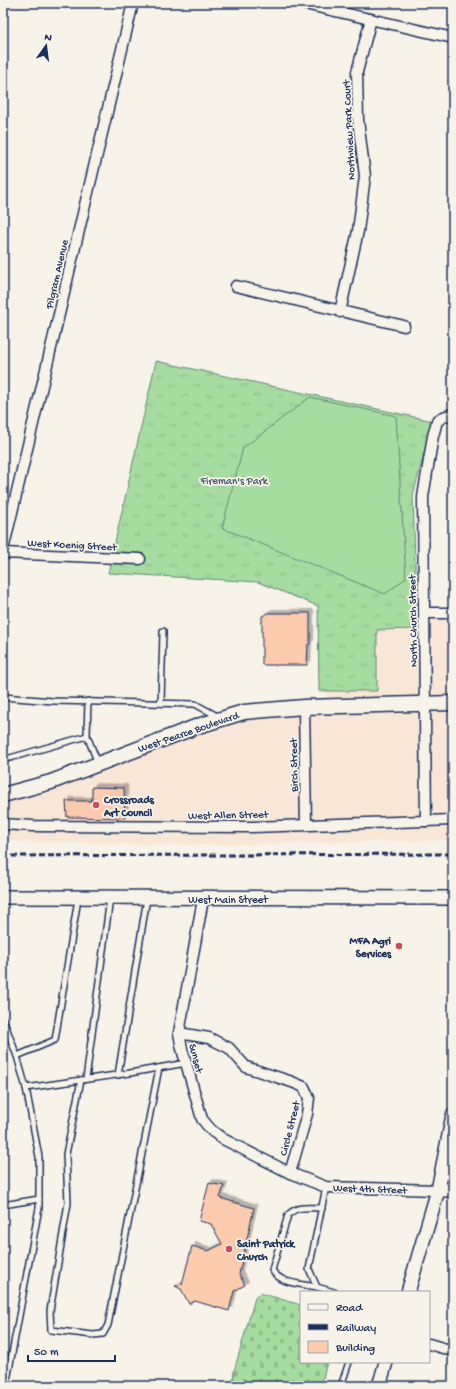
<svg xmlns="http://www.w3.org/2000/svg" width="456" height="1389" font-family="'Gochi Hand',sans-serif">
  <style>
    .built { fill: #f8e7d6 }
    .grass { fill: url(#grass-tufts); stroke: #60867e }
    .cemetery { fill: url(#cemetery-stones); stroke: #60867e }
    .pitch { fill: #a6dc9f; stroke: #60867e }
    .building { fill: #fccaac; stroke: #1b2f5e; filter: url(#shadow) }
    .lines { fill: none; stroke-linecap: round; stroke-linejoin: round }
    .service-casing { stroke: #1b2f5e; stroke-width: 8 }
    .minor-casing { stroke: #1b2f5e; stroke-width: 13 }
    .tertiary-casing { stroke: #1b2f5e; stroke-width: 16 }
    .secondary-casing { stroke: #1b2f5e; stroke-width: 17 }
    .service { stroke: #f7f3e8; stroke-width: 5 }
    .minor { stroke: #f7f3e8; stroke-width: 10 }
    .tertiary { stroke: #f7f3e8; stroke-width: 13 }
    .secondary { stroke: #f7f3e8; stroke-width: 14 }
    .rail { stroke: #1b2f5e; stroke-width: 3; stroke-dasharray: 6 3; stroke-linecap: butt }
    .poi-dot { fill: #d1495b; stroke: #f7f3e8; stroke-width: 1.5 }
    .labels { text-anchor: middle; stroke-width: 3.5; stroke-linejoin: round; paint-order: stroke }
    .street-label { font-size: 11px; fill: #1b2f5e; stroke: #f7f3e8 }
    .park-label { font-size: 11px; fill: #3e5a6e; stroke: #f7f3e8 }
    .poi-label { font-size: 11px; font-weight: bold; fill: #1b2f5e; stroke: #f7f3e8; text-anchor: start }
  </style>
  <defs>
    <pattern id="grass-tufts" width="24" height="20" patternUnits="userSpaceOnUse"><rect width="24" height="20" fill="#a6dc9f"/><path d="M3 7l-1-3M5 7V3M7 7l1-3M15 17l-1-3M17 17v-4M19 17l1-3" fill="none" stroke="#8ebd8b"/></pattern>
    <pattern id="cemetery-stones" width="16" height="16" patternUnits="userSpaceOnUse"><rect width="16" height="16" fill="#a6dc9f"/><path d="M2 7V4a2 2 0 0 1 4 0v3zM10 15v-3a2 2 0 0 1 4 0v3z" fill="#8ebd8b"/></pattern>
    <filter id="shadow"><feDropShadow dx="3.5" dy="-3.5" stdDeviation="0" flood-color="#0004"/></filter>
  </defs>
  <rect width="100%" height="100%" fill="#f7f3e8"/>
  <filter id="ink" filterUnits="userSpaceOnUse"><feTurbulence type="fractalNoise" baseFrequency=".025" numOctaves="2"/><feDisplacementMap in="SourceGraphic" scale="8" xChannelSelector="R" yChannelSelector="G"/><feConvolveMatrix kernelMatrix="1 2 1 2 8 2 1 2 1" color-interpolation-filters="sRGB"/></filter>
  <g filter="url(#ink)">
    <path class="built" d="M 453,618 L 453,840 L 193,845 L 22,842 L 3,840 L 3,793 L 198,726 L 327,706 L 324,624 Z"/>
    <path class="grass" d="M 156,361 L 433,421 L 413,495 L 417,629 L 377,630 L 377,691 L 319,691 L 318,606 L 258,582 L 108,573 Z"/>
    <path class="cemetery" d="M 260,1293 L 301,1305 L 301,1362 L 327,1362 L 323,1378 L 315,1386 L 247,1386 L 233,1382 L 234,1371 L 255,1298 Z"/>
    <path class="pitch" d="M 310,397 L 396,416 L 406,578 L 385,594 L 222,528 L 243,448 Z"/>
    <g class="building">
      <path d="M 269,613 L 310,613 L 310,644 L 308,644 L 307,665 L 262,665 L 262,616 Z"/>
      <path d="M 92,787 L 124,788 L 125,818 L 67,817 L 66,801 L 92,801 Z"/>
      <path d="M 209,1183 L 224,1186 L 220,1198 L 254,1208 L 239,1274 L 245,1285 L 234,1291 L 229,1311 L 195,1301 L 189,1304 L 181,1289 L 175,1286 L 182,1284 L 192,1246 L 208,1251 L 222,1244 L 211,1224 L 199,1221 Z"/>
    </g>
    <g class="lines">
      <defs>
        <g id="service">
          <path d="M 3,697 L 53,701 L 195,704 L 219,717"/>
          <path d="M 161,703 L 163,631"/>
          <path d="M 87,736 L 88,701"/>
          <path d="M 3,760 L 87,736 L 98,763"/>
          <path d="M 3,1019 L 17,1056 L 26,1088 L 39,1157 L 39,1208 L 6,1386"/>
          <path d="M 17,1056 L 55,1040 L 78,899"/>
          <path d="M 118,1075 L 147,898"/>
          <path d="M 86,1079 L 110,898"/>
          <path d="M 81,1080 L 66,1154 L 68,1203 L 50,1311 L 51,1330 L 93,1335 L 103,1334 L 108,1325 L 159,1068"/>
          <path d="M 26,1088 L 130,1073 L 186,1063"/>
          <path d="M 326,1187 L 309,1269 L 317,1287 L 334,1292"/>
          <path d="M 3,1205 L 39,1199"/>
          <path d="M 317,1287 C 302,1284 280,1284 272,1270 L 288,1215 C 297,1205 310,1208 322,1208"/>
          <path d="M 341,1386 L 349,1362"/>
        </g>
        <g id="minor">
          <path d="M 300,3 L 453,38"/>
          <path d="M 236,286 L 404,326"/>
          <path d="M 340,312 L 358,231 L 365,176 L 358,120 L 357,72 L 371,19"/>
          <path d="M 3,550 L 133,3"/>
          <path d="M 3,553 L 140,559"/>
          <path d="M 425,613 L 453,613"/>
          <path d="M 304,707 L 306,824"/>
          <path d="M 426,821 L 423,497 L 433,436 L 437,421 L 443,417 L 453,414"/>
          <path d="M 3,824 L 33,826 L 252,827 L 453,820"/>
          <path d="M 203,899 L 179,1033 L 182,1049 L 202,1119 L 211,1130 L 223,1139 L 290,1173 L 326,1187 L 438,1190"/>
          <path d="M 179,1033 L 209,1038 L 229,1048 L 246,1067 L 292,1082 L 304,1087 L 309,1098 L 307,1114 L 290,1173"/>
          <path d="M 429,1344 L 453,1351"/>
        </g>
        <g id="tertiary">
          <path d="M 3,897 L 453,898"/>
          <path d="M 438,1190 L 453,1190"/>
          <path d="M 408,1292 L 438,1190 L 453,1115"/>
          <path d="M 379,1386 L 386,1362"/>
        </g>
        <path id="secondary" d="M 3,795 L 51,782 L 198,726 L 244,712 L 304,707 L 453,703"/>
      </defs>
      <use href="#service" class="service-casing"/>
      <use href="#minor" class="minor-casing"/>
      <use href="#tertiary" class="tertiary-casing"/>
      <use href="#secondary" class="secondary-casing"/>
      <use href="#service" class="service"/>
      <use href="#minor" class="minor"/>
      <use href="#tertiary" class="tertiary"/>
      <use href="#secondary" class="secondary"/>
      <path class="rail" d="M 3,856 L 453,854"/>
    </g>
  </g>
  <g class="poi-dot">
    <circle cx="96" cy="805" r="4"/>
    <circle cx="399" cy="946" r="4"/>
    <circle cx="229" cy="1249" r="4"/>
  </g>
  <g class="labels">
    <g class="street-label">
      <text transform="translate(348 130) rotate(-93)" y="4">Northview Park Court</text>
      <text transform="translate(56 274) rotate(-77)" y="4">Pilgram Avenue</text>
      <text transform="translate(72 544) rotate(3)" y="4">West Koenig Street</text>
      <text transform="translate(412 621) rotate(-91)" y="4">North Church Street</text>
      <text transform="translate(188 731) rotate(-19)" y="4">West Pearce Boulevard</text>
      <text transform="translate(293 765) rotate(-91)" y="4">Birch Street</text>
      <text transform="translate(228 814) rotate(-1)" y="4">West Allen Street</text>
      <text x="228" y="903">West Main Street</text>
      <text transform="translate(197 1058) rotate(75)" y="4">Sunset</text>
      <text transform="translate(289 1128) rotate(-76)" y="4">Circle Street</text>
      <text transform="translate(370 1188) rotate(2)" y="4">West 4th Street</text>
    </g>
    <g class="park-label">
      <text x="234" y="484">Fireman's Park</text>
    </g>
    <g class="poi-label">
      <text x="104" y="803">Crossroads<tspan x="104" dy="13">Art Council</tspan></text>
      <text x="391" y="944" text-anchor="end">MFA Agri<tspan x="391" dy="13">Services</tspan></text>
      <text x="237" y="1247">Saint Patrick<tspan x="237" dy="13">Church</tspan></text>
    </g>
  </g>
  <rect width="456" height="1389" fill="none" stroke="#f7f3e8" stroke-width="16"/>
  <rect x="8" y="8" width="440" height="1373" fill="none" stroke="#1b2f5e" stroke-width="1.5" filter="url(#ink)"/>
  <rect x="300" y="1291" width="130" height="72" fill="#f7f3e8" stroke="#9fa5b1"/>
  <rect x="308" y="1304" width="20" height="6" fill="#f7f3e8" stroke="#9fa5b1"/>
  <text x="336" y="1311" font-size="12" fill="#1b2f5e">Road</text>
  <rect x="308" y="1324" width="20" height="6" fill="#1b2f5e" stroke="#9fa5b1"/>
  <text x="336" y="1331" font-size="12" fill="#1b2f5e">Railway</text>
  <rect x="308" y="1341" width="20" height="12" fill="#fccaac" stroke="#9fa5b1"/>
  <text x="336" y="1351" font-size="12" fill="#1b2f5e">Building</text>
  <g transform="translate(46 46) rotate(14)" stroke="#f7f3e8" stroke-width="3" paint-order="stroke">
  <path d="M0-3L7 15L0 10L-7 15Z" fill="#1b2f5e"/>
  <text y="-6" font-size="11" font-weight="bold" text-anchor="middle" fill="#1b2f5e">N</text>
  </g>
  <path d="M28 1355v6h87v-6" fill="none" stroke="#1b2f5e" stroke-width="2"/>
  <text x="34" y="1355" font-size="12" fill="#1b2f5e" stroke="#f7f3e8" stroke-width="3" paint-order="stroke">50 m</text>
</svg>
